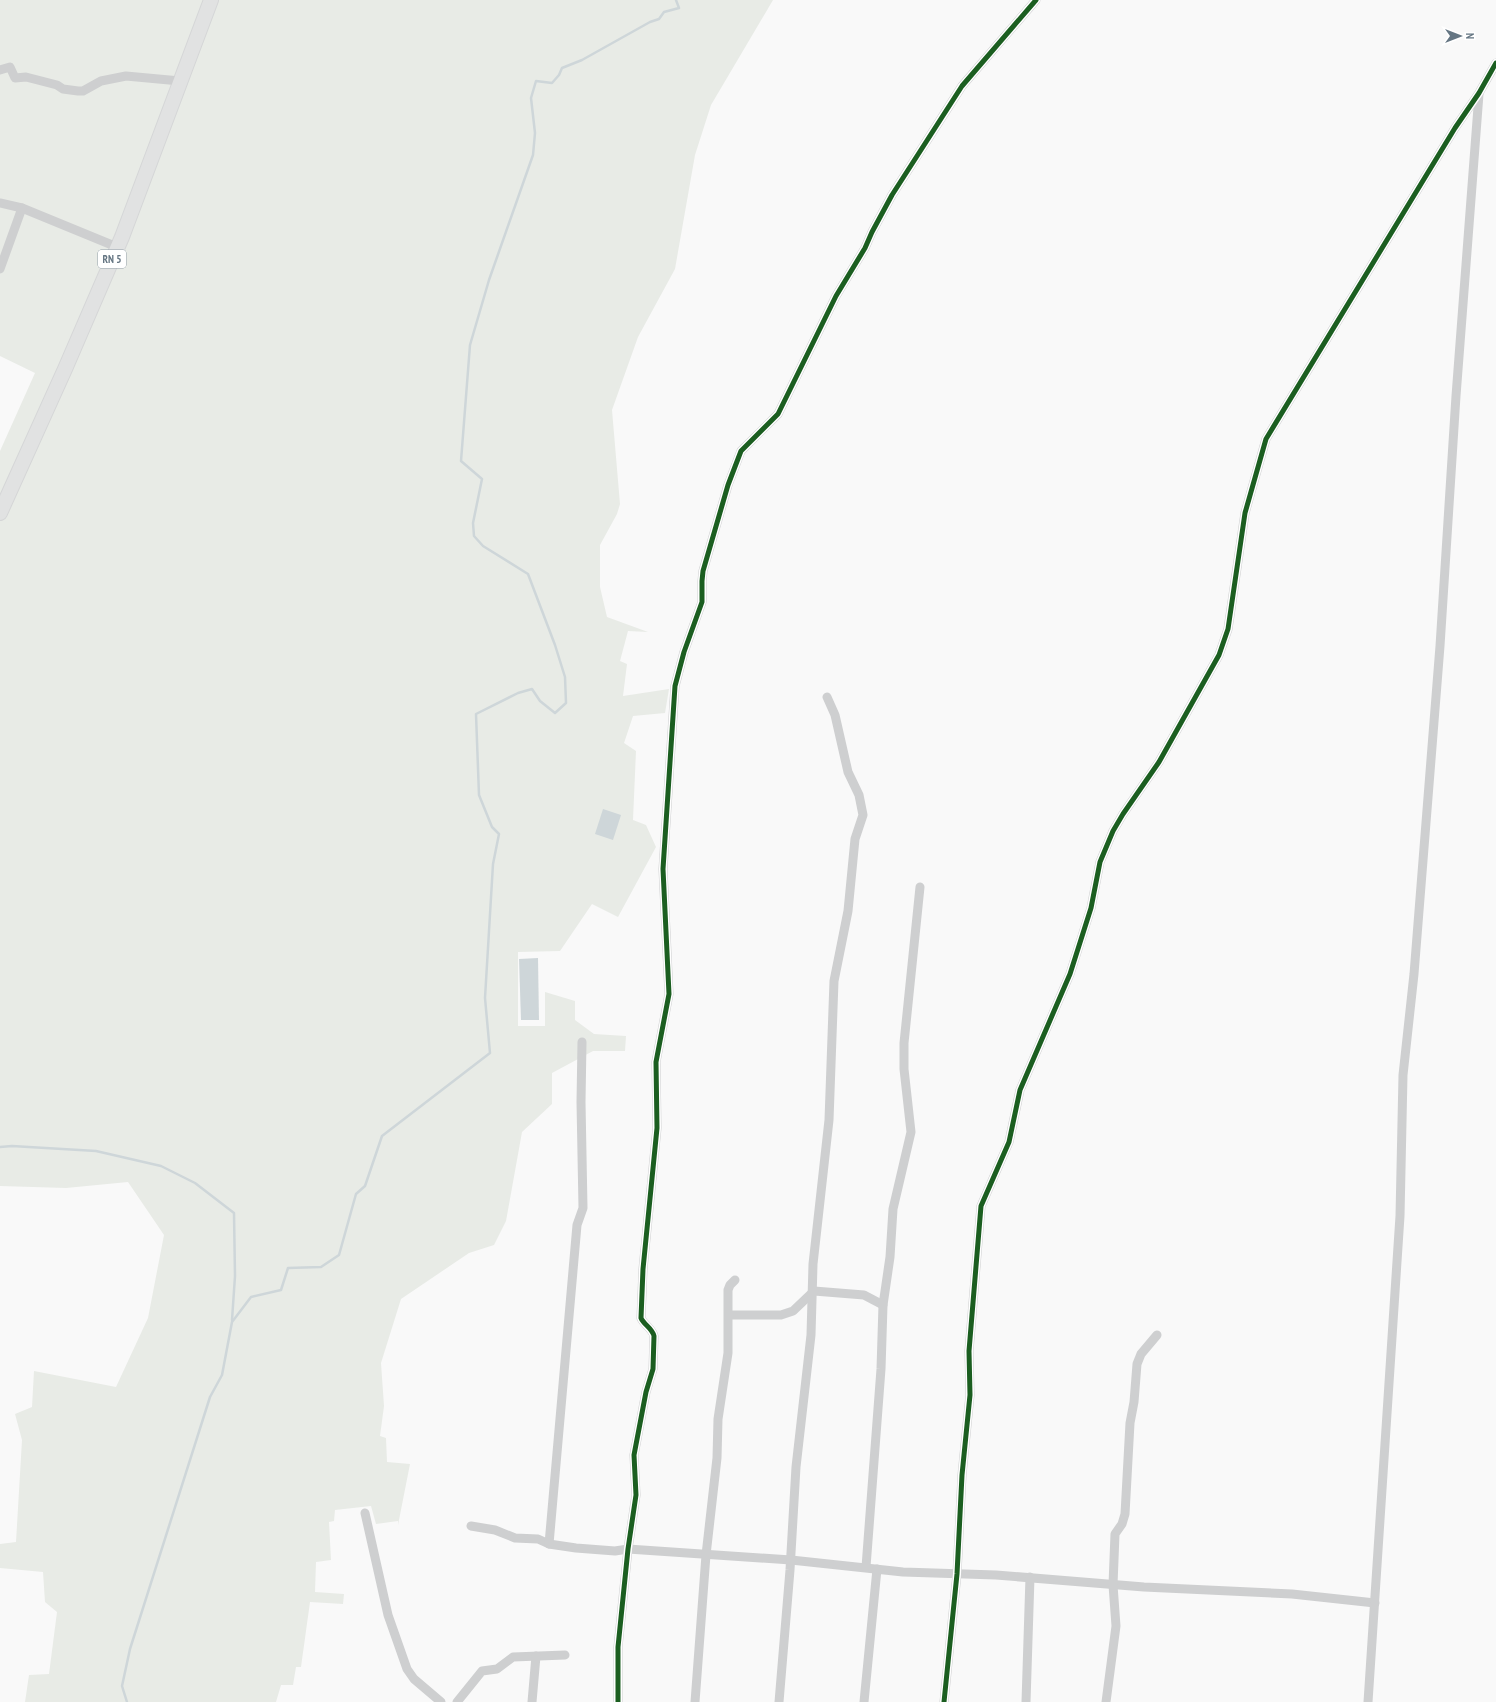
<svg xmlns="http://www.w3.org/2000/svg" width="1496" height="1702" font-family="'PT Sans Narrow',sans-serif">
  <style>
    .green { fill: #e8ebe6 }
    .water { fill: #ced6d9 }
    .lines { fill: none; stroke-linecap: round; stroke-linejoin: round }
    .stream { stroke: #ced6d9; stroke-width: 2.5 }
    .primary-casing { stroke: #d5d6d7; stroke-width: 16 }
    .street { stroke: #cecfd0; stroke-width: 9 }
    .primary { stroke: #e1e2e2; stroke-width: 14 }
    .cycleway-casing { stroke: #fff; stroke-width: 8 }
    .cycleway { stroke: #1b5e20; stroke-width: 5 }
    .labels { text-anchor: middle; stroke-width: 4; stroke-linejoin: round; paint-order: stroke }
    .shield { fill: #fff; stroke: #939fa8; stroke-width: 1 }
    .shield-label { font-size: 11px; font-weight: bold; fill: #657683 }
  </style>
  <rect width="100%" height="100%" fill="#f9f9f9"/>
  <path class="green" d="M 0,0 L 773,0 L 711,105 L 695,155 L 675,269 L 638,337 L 612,410 L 620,504 L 617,514 L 600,545 L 600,587 L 607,617 L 648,632 L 628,631 L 620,661 L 627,664 L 623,696 L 669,689 L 665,713 L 633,716 L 624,743 L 636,751 L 633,820 L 646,825 L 656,847 L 618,917 L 592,904 L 560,951 L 518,952 L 518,1026 L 545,1026 L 545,992 L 575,1001 L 575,1020 L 594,1034 L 626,1036 L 625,1051 L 593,1051 L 552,1073 L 552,1104 L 522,1132 L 506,1221 L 494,1245 L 469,1253 L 401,1299 L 381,1363 L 384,1406 L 380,1436 L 386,1438 L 387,1462 L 410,1464 L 398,1525 L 398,1521 L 376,1524 L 371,1506 L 335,1510 L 334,1521 L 329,1522 L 331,1560 L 316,1562 L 315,1592 L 344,1594 L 343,1604 L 310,1602 L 301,1667 L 296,1667 L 293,1685 L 281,1685 L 276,1702 L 25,1702 L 29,1675 L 49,1674 L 57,1612 L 45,1602 L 43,1572 L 0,1568 L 0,1544 L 16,1542 L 22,1440 L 15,1414 L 32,1407 L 34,1371 L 116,1387 L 148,1318 L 164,1235 L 128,1182 L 66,1188 L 0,1186 L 0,451 L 35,373 L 0,356 Z"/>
  <g class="water">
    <path d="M 603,809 L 621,815 L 613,840 L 595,834 Z"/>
    <path d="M 538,958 L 539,1020 L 521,1020 L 519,959 Z"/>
  </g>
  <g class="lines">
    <g class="stream">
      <path d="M 0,1147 L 12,1146 L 96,1151 L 161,1166 L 195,1183 L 234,1213 L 235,1276 L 232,1320"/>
      <path d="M 127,1702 L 122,1686 L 130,1649 L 210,1397 L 222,1375 L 232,1322 L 251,1297 L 281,1290 L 288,1268 L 321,1267 L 339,1255 L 356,1194 L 365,1186 L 382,1136 L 490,1053 L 485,998 L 493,864 L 499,834 L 492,827 L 479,795 L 476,714 L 518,693 L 532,689 L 540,701 L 555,713 L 566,703 L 565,677 L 555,645 L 528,574 L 483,546 L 474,536 L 473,523 L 482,479 L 461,461 L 470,345 L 489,280 L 533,155 L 535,133 L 531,98 L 536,81 L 552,83 L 559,75 L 562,68 L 582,60 L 650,22 L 659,19 L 664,12 L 679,8 L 676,0"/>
    </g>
    <defs>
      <path id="primary" d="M 0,513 L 65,369 L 122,237 L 211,0"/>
    </defs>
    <use href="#primary" class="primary-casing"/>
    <g class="street">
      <path d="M 0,70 L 10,67 L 15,78 L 26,77 L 57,85 L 63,89 L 78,91 L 83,91 L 101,81 L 126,76 L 180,81"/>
      <path d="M 0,203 L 22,208 L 117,247"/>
      <path d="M 0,269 L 22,208"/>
      <path d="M 814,1291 L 864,1295 L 883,1305"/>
      <path d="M 729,1315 L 781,1315 L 793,1311 L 814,1291"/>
      <path d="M 365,1513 L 388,1615 L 407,1669 L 414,1679 L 441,1702"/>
      <path d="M 471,1526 L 495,1530 L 515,1538 L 538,1539 L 549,1544 L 576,1548 L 615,1551 L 628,1549 L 791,1560 L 903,1572 L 996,1575 L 1144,1587 L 1292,1594 L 1375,1603"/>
      <path d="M 549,1544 L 577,1225 L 583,1208 L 581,1102 L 582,1042"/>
      <path d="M 866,1567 L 881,1369 L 883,1305 L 890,1257 L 893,1209 L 911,1132 L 904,1069 L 904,1043 L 920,887"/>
      <path d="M 457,1702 L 482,1671 L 497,1669 L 513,1657 L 565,1655"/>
      <path d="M 532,1702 L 536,1656"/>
      <path d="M 618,1702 L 618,1647 L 628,1549 L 636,1495 L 634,1455 L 646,1392 L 653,1369 L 654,1336 C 652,1328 644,1325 641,1318 L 643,1269 L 657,1128 L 656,1062 L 669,994 L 663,869 L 675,686 L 684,652 L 702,602 L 702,581 L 703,571 L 728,485 L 741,451 L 778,414 L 836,296 L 865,248 L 872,232 L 892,195 L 962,86 L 1036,0"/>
      <path d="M 695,1702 L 706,1555 L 717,1458 L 718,1419 L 728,1353 L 728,1290 L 730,1285 L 735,1280"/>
      <path d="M 779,1702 L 790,1570 L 796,1467 L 811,1335 L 813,1264 L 829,1120 L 834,981 L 848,911 L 855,839 L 863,815 L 859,795 L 848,772 L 835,715 L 827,697"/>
      <path d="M 864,1702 L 877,1569"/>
      <path d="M 944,1702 L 957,1574 L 962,1475 L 970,1395 L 969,1351 L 981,1206 L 1009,1142 L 1020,1090 L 1070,974 L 1091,908 L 1100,862 L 1113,831 L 1123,814 L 1159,762 L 1219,655 L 1228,629 L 1245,513 L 1266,439 L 1455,128 L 1479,93 L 1496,63"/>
      <path d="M 1026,1702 L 1030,1577"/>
      <path d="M 1106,1702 L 1116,1626 L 1113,1585 L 1115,1534 L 1122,1524 L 1125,1514 L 1130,1423 L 1134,1402 L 1137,1364 L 1141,1354 L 1157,1335"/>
      <path d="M 1368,1702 L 1400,1216 L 1403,1075 L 1414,974 L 1440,646 L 1456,396 L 1479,94"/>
    </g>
    <use href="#primary" class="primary"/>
    <defs>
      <g id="cycleway">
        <path d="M 618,1702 L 618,1647 L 628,1549 L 636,1495 L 634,1455 L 646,1392 L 653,1369 L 654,1336 C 652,1328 644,1325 641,1318 L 643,1269 L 657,1128 L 656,1062 L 669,994 L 663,869 L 675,686 L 684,652 L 702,602 L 702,581 L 703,571 L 728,485 L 741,451 L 778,414 L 836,296 L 865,248 L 872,232 L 892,195 L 962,86 L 1036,0"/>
        <path d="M 944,1702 L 957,1574 L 962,1475 L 970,1395 L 969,1351 L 981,1206 L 1009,1142 L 1020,1090 L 1070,974 L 1091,908 L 1100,862 L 1113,831 L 1123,814 L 1159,762 L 1219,655 L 1228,629 L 1245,513 L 1266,439 L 1455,128 L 1479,93 L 1496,63"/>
      </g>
    </defs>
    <use href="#cycleway" class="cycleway-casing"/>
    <use href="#cycleway" class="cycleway"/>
  </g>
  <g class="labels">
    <rect class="shield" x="98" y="250" width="28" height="18" rx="3"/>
    <g class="shield-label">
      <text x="112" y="263">RN 5</text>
    </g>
  </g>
  <g transform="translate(1460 36) rotate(90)" stroke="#ffffff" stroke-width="3" paint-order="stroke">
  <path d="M0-3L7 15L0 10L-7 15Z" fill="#657683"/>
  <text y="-6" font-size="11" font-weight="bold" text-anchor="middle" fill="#657683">N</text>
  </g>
</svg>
